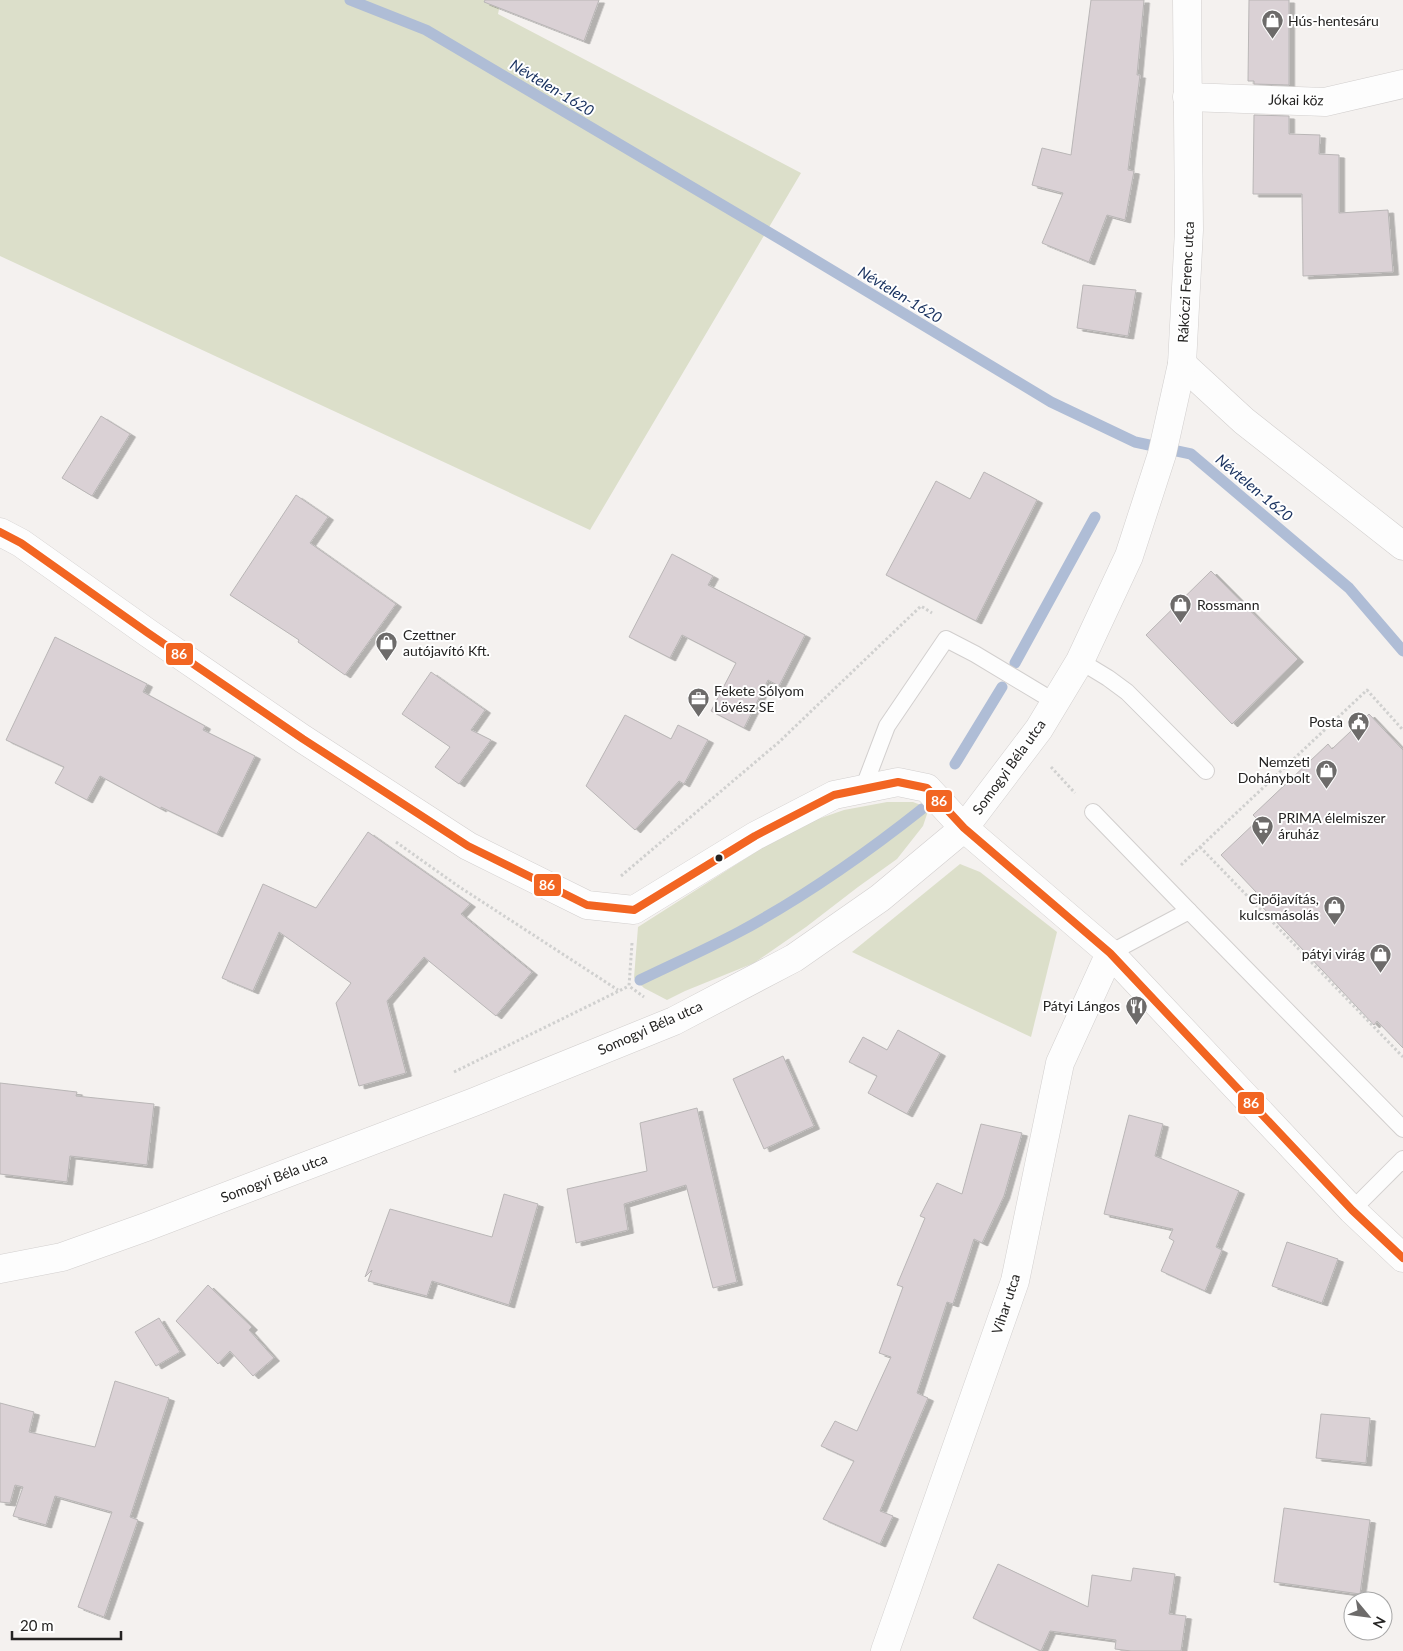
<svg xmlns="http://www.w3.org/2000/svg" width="1403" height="1651" font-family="Lato,sans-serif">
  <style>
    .green { fill: #dcdfca }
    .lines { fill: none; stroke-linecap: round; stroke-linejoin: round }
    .stream { stroke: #afbdd6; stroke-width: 11 }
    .building { fill: #dad1d5; stroke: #b9b6b6; filter: url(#shadow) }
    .lane-casing { stroke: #d2cfce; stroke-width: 18 }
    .street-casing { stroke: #d2cfce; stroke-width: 29 }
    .secondary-casing { stroke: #d2cfce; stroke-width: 29 }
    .path { stroke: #d0d0cf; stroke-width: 3; stroke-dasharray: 2.5 2.5; stroke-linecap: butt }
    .lane { stroke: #fdfdfd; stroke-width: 16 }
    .street { stroke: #fdfdfd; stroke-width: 28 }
    .secondary { stroke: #fdfdfd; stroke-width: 28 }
    .bus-1-casing { stroke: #fff; stroke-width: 11 }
    .bus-1 { stroke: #f26522; stroke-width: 8 }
    .bus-dot { fill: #242322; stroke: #fff; stroke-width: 2 }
    .labels { text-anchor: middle; stroke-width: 4; stroke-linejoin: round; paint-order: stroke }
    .poi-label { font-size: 14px; fill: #242322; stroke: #fff; text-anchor: start }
    .street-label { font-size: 14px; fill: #242322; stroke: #fff }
    .water-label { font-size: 15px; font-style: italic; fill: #162f5d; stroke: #fff }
    .line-badge { stroke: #fff; stroke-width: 2 }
    .badge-label { font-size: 14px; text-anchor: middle; font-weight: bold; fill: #fff }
  </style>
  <defs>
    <filter id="shadow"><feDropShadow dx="5.5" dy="3" stdDeviation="0" flood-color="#0004"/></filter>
  </defs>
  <rect width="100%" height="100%" fill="#f4f1ef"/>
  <g class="green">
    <path d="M 0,0 L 501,0 L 498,14 L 801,173 L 590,530 L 0,256 Z"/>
    <path d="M 887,802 L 913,802 L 929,808 L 923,826 L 897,859 L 858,887 L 806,927 L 754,963 L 685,991 L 667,1000 L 644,988 L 634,978 L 638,927 L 795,827 L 844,810 Z"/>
    <path d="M 960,864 L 980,872 L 1057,932 L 1031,1037 L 852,952 Z"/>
  </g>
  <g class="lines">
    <g class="stream">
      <path d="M 350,0 L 426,30 L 785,242 L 1051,402 L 1135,442 L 1191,454 L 1349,588 L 1403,651"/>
      <path d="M 1015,663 L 1095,517"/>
      <path d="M 955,764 L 1002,687"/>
      <path d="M 640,980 C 673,964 707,949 739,932 C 804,897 864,855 922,809"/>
    </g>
  </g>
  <g class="building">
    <path d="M 485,0 L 599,0 L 584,41 L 484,2 Z"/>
    <path d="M 1091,0 L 1144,0 L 1137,75 L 1140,75 L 1128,170 L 1134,171 L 1125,220 L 1107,215 L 1089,262 L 1042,243 L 1063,193 L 1032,185 L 1042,148 L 1071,155 Z"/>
    <path d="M 1249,0 L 1289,0 L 1289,85 L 1254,84 L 1254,81 L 1248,81 Z"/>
    <path d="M 1254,115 L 1289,116 L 1289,134 L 1320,135 L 1319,154 L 1339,155 L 1339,213 L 1388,210 L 1393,272 L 1303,276 L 1302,194 L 1253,194 Z"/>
    <path d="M 1083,285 L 1136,290 L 1128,336 L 1077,328 Z"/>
    <path d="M 101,416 L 130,434 L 92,496 L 62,478 Z"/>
    <path d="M 984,472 L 1037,500 L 976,621 L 886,575 L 936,481 L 970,499 Z"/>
    <path d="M 296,495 L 328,517 L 310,543 L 396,604 L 345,675 L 298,642 L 299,640 L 230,595 Z"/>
    <path d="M 672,554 L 713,576 L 708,585 L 805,635 L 779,686 L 768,680 L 744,728 L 711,711 L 736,663 L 682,635 L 670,658 L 629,637 Z"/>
    <path d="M 1211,571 L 1298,659 L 1232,724 L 1146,635 Z"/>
    <path d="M 55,637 L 147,684 L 143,692 L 205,726 L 203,730 L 255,756 L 217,834 L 161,807 L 161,809 L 100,776 L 87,800 L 55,783 L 64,767 L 6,740 Z"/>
    <path d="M 431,672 L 485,710 L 471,730 L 491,740 L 459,784 L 435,767 L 450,747 L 402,714 Z"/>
    <path d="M 1369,714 L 1403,750 L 1403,1048 L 1377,1021 L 1374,1025 L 1252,896 L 1256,892 L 1221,855 L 1258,820 L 1253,815 L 1328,744 L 1332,749 Z"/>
    <path d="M 625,715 L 671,739 L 678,725 L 708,740 L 684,784 L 679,781 L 635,830 L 586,786 Z"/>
    <path d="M 368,832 L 470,904 L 461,914 L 532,972 L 496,1016 L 424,957 L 387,1001 L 406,1073 L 359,1086 L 336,1003 L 351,983 L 279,932 L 253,991 L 222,978 L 263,884 L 316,908 Z"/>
    <path d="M 898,1030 L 940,1053 L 907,1114 L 868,1093 L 877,1076 L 849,1062 L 863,1037 L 887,1050 Z"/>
    <path d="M 783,1056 L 814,1126 L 764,1149 L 733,1079 Z"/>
    <path d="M 0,1083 L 77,1092 L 76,1096 L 154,1104 L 147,1165 L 70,1156 L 67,1182 L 0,1174 Z"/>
    <path d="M 697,1108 L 737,1282 L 713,1288 L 686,1185 L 624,1204 L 628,1230 L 576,1243 L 567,1189 L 647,1171 L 640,1123 Z"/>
    <path d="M 1129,1115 L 1163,1124 L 1155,1156 L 1239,1191 L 1216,1247 L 1222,1250 L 1205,1291 L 1161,1271 L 1174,1241 L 1169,1238 L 1173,1229 L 1104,1214 Z"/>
    <path d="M 981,1124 L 1022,1133 L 1004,1196 L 982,1243 L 974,1239 L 953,1304 L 947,1302 L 917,1393 L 928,1398 L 880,1511 L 893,1516 L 880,1544 L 823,1519 L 854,1461 L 821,1446 L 835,1421 L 857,1431 L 891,1357 L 879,1353 L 903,1287 L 897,1285 L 925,1218 L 920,1216 L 937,1183 L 962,1194 Z"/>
    <path d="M 504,1194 L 538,1204 L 509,1305 L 432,1281 L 427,1296 L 368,1281 L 372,1270 L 365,1277 L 390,1209 L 492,1237 Z"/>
    <path d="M 1287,1242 L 1338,1259 L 1322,1303 L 1272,1286 Z"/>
    <path d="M 208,1285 L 252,1327 L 249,1330 L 274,1358 L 253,1376 L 230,1351 L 218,1364 L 176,1321 Z"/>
    <path d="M 159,1318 L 180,1352 L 156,1366 L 135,1332 Z"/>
    <path d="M 115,1381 L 169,1398 L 130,1517 L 138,1520 L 104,1617 L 78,1607 L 112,1512 L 55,1496 L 46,1525 L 13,1516 L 23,1487 L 15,1485 L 10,1503 L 0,1502 L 0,1403 L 34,1412 L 29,1432 L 95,1447 Z"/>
    <path d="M 1321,1414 L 1370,1418 L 1366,1463 L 1316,1458 Z"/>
    <path d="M 1284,1508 L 1370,1520 L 1360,1594 L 1274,1582 Z"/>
    <path d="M 998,1564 L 1088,1607 L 1092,1575 L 1131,1581 L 1133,1568 L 1175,1574 L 1169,1614 L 1186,1616 L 1181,1651 L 1131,1651 L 1115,1649 L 1116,1640 L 1050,1631 L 1041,1651 L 973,1618 Z"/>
  </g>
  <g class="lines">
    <defs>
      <g id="lane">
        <path d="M 1080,661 L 1108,678 L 1127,692 L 1206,771"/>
        <path d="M 863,789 L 887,726 L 946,639 L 975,654 L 1055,702"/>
        <path d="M 1093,812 L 1189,911"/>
        <path d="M 1110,953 L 1189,911 L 1403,1129"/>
        <path d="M 1352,1210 L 1403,1159"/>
      </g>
      <g id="street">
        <path d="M 1187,97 L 1325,102 L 1403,84"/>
        <path d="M 0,532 L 21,543 L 148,633 L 303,739 L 468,846 L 587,905 L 634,910 L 755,836 L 834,795 L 898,782 L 927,788 L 964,828 L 1110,953 L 1352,1210 L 1403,1258"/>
        <path d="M 885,1651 L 1015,1281 L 1060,1063 L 1110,953"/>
      </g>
      <g id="secondary">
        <path d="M 1182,364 L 1244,421 L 1403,546"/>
        <path d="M 0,1269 L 62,1257 L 146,1227 L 474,1102 L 674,1021 L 794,958 L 880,898 L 964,828 L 1039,729 L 1080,661 L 1129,556 L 1162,454 L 1182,364 L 1189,230 L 1187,0"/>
      </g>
    </defs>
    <use href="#lane" class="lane-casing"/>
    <use href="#street" class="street-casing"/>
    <use href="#secondary" class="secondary-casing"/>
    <g class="path">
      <path d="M 1051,767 L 1075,793"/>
      <path d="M 396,842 L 458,886 L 618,990"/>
      <path d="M 1200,847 L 1403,1057"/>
      <path d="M 1181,865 L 1367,690 L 1403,730"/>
      <path d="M 621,876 L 779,742 L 921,606 L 932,613"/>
      <path d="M 632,943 L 629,986 L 644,997"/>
      <path d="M 454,1072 L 629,986"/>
    </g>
    <use href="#lane" class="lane"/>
    <use href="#street" class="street"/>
    <use href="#secondary" class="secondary"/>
    <defs>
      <path id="bus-1" d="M 0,532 L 21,543 L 148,633 L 303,739 L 468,846 L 587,905 L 634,910 L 755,836 L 834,795 L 898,782 L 927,788 L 964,828 L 1110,953 L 1352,1210 L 1403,1258"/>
    </defs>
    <use href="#bus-1" class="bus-1-casing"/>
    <use href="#bus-1" class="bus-1"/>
  </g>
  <defs>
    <symbol id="shop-pin" viewBox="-11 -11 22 30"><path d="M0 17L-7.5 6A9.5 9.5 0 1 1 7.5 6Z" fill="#6d6b6a" stroke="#fff"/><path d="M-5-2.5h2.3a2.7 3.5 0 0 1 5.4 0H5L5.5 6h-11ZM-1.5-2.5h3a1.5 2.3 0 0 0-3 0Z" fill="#fff"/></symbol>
    <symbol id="office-pin" viewBox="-11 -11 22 30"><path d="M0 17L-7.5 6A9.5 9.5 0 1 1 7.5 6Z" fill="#6d6b6a" stroke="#fff"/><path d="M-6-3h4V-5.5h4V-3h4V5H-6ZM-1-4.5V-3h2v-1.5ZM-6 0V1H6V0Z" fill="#fff"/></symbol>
    <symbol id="civic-pin" viewBox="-11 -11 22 30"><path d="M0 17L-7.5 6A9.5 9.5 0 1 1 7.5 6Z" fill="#6d6b6a" stroke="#fff"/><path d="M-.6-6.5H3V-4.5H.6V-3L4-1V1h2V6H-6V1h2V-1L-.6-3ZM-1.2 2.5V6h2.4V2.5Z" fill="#fff"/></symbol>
    <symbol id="supermarket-pin" viewBox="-11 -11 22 30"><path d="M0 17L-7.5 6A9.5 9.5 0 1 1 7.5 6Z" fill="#6d6b6a" stroke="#fff"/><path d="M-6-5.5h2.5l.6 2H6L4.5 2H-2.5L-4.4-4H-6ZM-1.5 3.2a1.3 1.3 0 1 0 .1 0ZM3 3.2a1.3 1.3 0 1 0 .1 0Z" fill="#fff"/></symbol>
    <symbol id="restaurant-pin" viewBox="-11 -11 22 30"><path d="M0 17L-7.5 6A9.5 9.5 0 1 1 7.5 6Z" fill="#6d6b6a" stroke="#fff"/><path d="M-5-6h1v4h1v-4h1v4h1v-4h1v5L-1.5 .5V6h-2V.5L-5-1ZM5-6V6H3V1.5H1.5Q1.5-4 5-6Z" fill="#fff"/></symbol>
  </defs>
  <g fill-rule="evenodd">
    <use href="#shop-pin" x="1260" y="8" width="25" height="34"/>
    <use href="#shop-pin" x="1168" y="592" width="25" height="34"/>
    <use href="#shop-pin" x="374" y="630" width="25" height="34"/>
    <use href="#office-pin" x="686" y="686" width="25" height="34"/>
    <use href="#civic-pin" x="1346" y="710" width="25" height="34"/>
    <use href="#shop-pin" x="1314" y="758" width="25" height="34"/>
    <use href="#supermarket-pin" x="1250" y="814" width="25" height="34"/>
    <use href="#shop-pin" x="1322" y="894" width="25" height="34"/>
    <use href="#shop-pin" x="1368" y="942" width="25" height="34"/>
    <use href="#restaurant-pin" x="1124" y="994" width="25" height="34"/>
  </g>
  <circle class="bus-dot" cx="719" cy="858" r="4.5"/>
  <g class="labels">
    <g class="poi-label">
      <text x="1288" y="26">Hús-hentesáru</text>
      <text x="1197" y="610">Rossmann</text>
      <text x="403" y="640">Czettner<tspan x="403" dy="16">autójavító Kft.</tspan></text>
      <text x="714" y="696">Fekete Sólyom<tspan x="714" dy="16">Lövész SE</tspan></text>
      <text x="1343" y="727" text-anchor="end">Posta</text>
      <text x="1310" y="767" text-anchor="end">Nemzeti<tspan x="1310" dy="16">Dohánybolt</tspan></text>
      <text x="1278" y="823">PRIMA élelmiszer<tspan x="1278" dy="16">áruház</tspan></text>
      <text x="1319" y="904" text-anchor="end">Cipőjavítás,<tspan x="1319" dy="16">kulcsmásolás</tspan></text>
      <text x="1365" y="959" text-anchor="end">pátyi virág</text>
      <text x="1120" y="1011" text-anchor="end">Pátyi Lángos</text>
    </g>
    <g class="street-label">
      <text transform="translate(1296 100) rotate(1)" y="5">Jókai köz</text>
      <text transform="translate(1186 282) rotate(-87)" y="5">Rákóczi Ferenc utca</text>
      <text transform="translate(1009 767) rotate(-54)" y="5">Somogyi Béla utca</text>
      <text transform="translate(650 1028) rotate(-24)" y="5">Somogyi Béla utca</text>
      <text transform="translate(274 1178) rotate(-21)" y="5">Somogyi Béla utca</text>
      <text transform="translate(1006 1304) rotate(-72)" y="5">Vihar utca</text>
    </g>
    <g class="water-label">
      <text transform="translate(552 88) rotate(31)" y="5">Névtelen-1620</text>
      <text transform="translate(900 295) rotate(31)" y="5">Névtelen-1620</text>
      <text transform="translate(1254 488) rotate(40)" y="5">Névtelen-1620</text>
    </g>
  </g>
  <g class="line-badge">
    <rect x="165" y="642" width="29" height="24" rx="5" fill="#f26522"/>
    <rect x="925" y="789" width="28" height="24" rx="5" fill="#f26522"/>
    <rect x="533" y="873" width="29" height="24" rx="5" fill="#f26522"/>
    <rect x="1237" y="1091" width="28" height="24" rx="5" fill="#f26522"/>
  </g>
  <g class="badge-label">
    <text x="179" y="659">86</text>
    <text x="939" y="806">86</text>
    <text x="547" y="890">86</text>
    <text x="1251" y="1108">86</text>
  </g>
  <g transform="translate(1368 1616) rotate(119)"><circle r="24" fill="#ffffff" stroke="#a7a7a7"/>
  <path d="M0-4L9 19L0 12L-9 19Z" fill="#6d6b6a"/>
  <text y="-8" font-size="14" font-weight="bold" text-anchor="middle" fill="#242322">N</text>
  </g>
  <path d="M12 1631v8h109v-8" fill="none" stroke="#242322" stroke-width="2.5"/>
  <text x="20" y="1631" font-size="15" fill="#242322" stroke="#ffffff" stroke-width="4" paint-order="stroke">20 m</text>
</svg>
